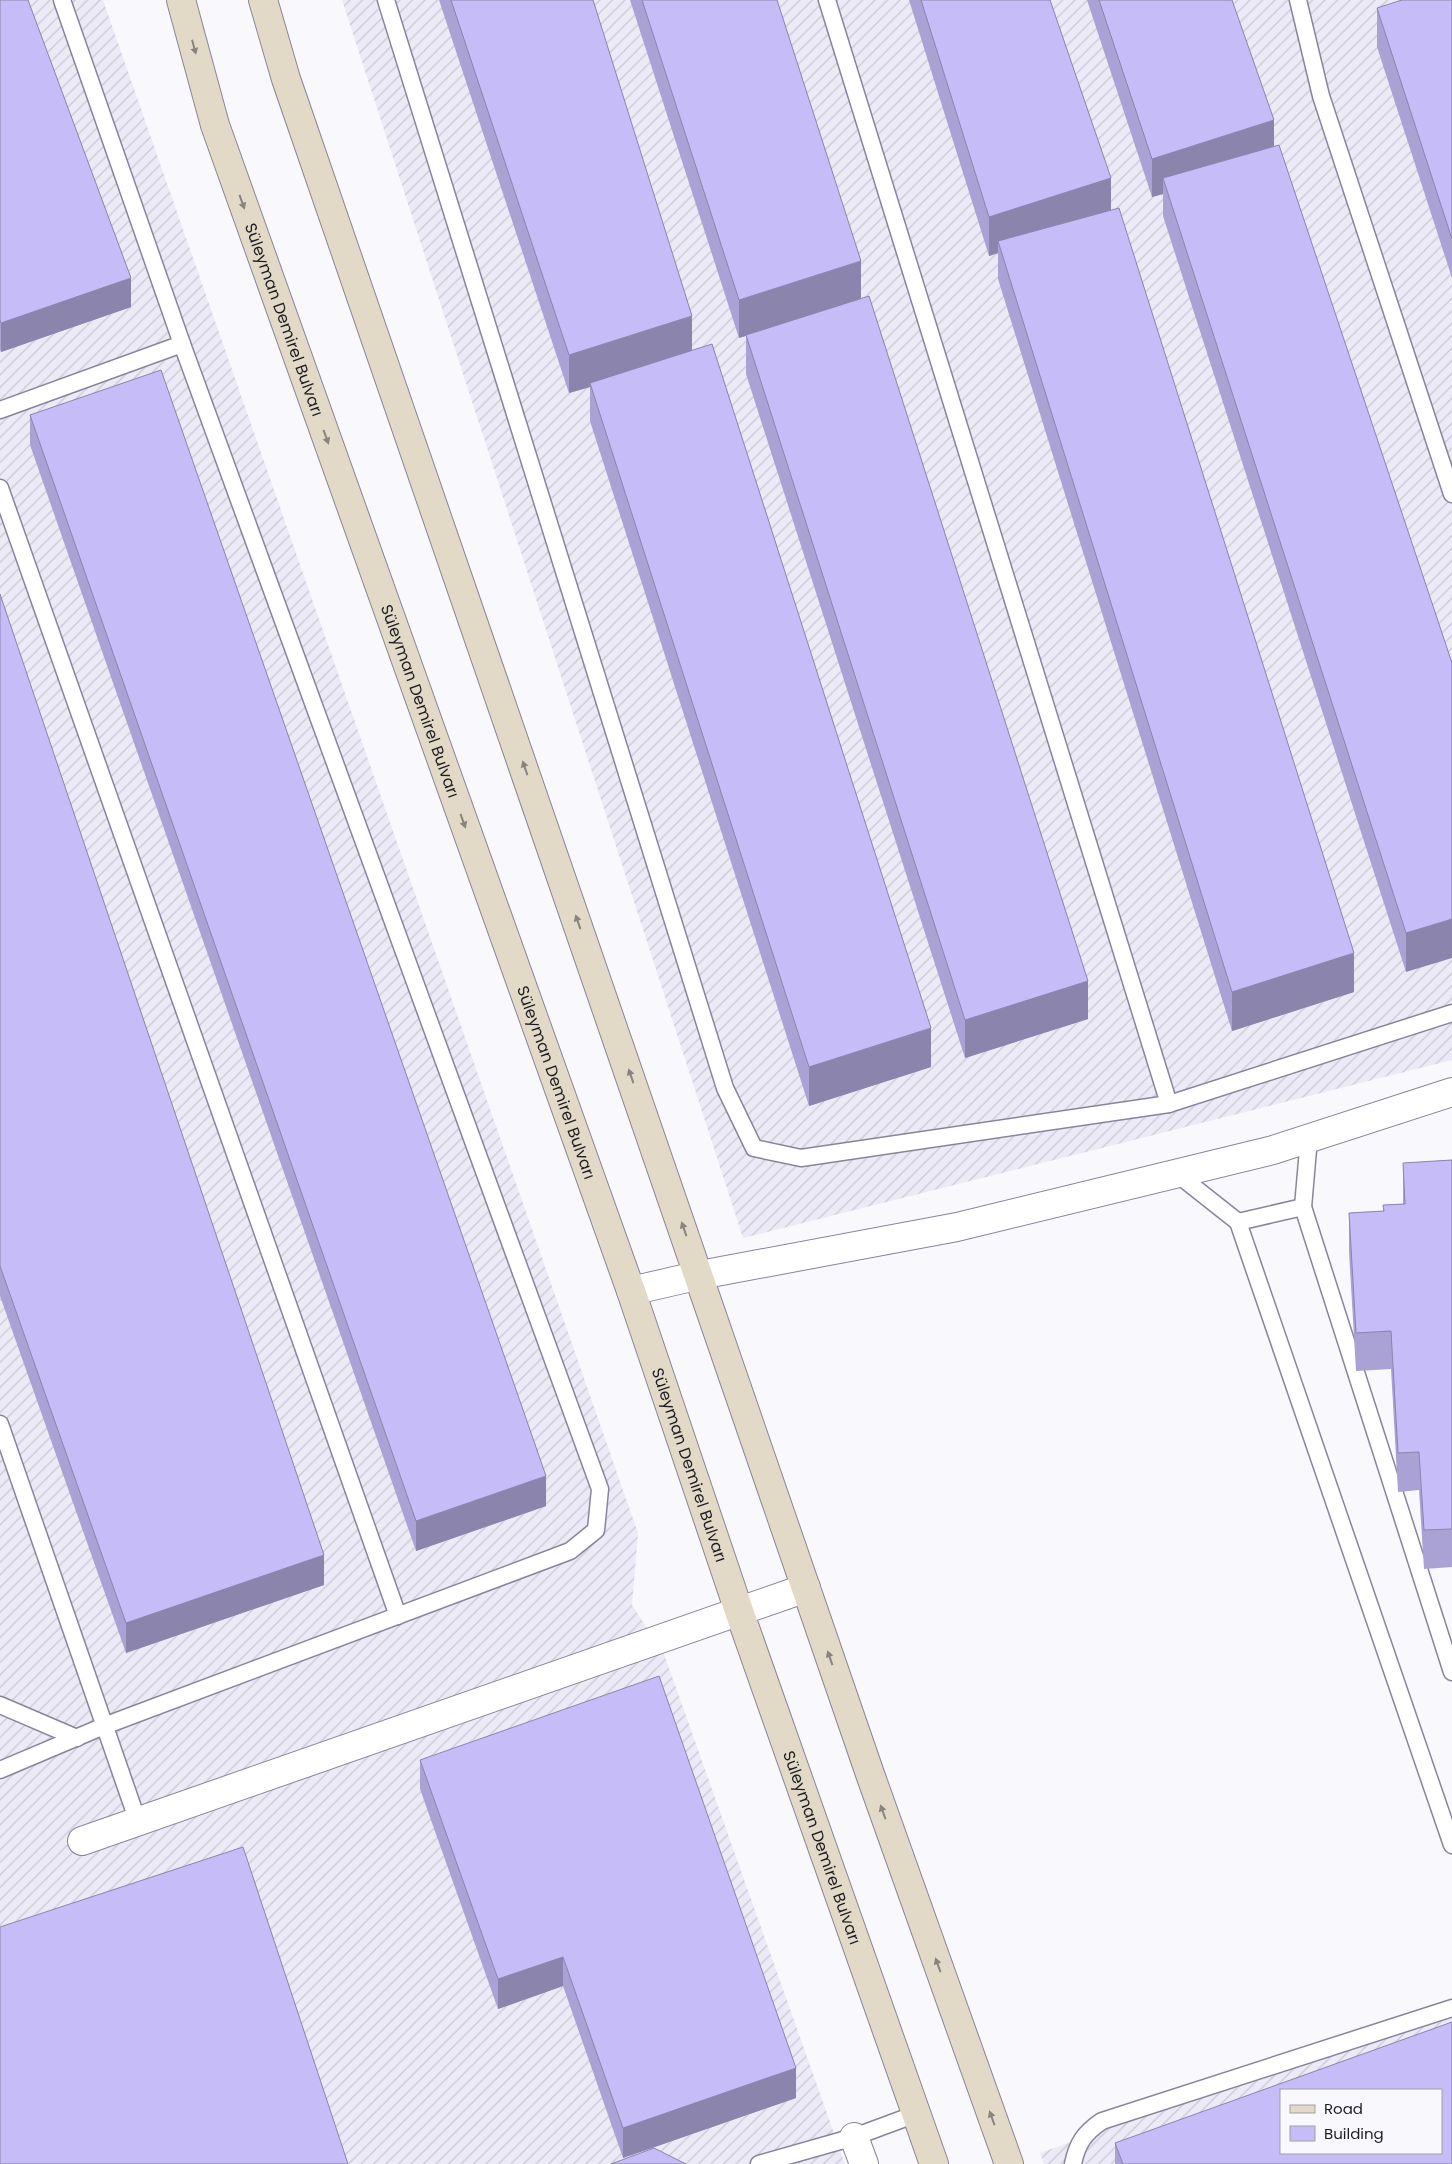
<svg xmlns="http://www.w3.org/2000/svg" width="1452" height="2164" font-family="Poppins,sans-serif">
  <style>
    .industrial { fill: url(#industrial-furrows); fill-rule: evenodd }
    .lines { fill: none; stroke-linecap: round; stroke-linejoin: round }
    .lane-casing { stroke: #88859a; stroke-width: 19 }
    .street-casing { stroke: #88859a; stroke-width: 30 }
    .secondary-casing { stroke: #88859a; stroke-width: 30 }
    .lane { stroke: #fff; stroke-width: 16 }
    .street { stroke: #fff; stroke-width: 28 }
    .secondary { stroke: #e2dac6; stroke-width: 28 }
    .wall { fill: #aaa2d4 }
    .shaded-wall { fill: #8b84ad }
    .building { fill: #c6bcf7; stroke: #8b84ad; fill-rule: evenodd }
    .oneway { fill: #89847d }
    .labels { text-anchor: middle; stroke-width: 4; stroke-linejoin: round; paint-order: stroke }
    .street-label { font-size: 16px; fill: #1d1c24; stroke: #f8f8fd }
  </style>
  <defs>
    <pattern id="industrial-furrows" width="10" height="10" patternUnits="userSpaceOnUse" patternTransform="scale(1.25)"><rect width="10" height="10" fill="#eceaf6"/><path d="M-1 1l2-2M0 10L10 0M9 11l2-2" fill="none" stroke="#cac8d3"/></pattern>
  </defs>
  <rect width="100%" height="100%" fill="#f8f8fd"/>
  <g class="industrial">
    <path d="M 0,0 L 103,0 L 638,1533 L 632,1605 L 664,1654 L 845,2164 L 0,2164 Z"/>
    <path d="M 342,0 L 1452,0 L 1452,1060 L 743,1238 Z"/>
    <path d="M 1452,2006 L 1452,2164 L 1044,2164 L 1040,2153 ZM 1281,2090 L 1441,2090 L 1441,2153 L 1281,2153 Z"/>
  </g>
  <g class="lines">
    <defs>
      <g id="lane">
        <path d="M 386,0 L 725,1088 L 754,1148 L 801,1158 L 1169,1104 L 1452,1013"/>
        <path d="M 827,0 L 1169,1104"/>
        <path d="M 1298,0 L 1321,96 L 1452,494"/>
        <path d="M 0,410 L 182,344"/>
        <path d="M 0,488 L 398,1616"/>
        <path d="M 1176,1173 L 1238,1222"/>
        <path d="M 1303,1207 L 1309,1138"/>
        <path d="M 0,1424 L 138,1822"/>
        <path d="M 1452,1672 L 1303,1207 L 1238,1222 L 1452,1845"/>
        <path d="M 0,1705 L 77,1738"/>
        <path d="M 0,1770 L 104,1726 L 570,1551 L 596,1530 L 600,1489 L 182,344 L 62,0"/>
        <path d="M 759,2164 L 854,2137 L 916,2114"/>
        <path d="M 1073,2164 C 1077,2144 1084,2133 1102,2121 L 1452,2008"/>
      </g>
      <g id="street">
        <path d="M 631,1291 L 700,1275 L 957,1227 L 1273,1150 L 1452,1092"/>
        <path d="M 82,1841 L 806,1588"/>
        <path d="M 854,2137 L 864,2164"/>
      </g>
      <g id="secondary">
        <path id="s1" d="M 181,0 L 215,125 L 631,1291 L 739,1611 L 934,2164"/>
        <path d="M 263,0 L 286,79 L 870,1774 L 1009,2164"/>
      </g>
    </defs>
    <use href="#lane" class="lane-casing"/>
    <use href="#street" class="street-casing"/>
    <use href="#secondary" class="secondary-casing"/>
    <use href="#lane" class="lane"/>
    <use href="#street" class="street"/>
    <use href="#secondary" class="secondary"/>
  </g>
  <g class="wall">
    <path d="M 0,0 L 131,307 L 1,352 L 0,350 Z"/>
    <path d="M 439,0 L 593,0 L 692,350 L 931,1067 L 809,1106 L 590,421 L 590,387 L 569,393 Z"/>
    <path d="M 630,0 L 777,0 L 861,299 L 1088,1019 L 965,1058 L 746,374 L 746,336 L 739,338 Z"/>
    <path d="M 909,0 L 1050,0 L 1111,210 L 1354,992 L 1232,1031 L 998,279 L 998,253 L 989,256 Z"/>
    <path d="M 1087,0 L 1232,0 L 1274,146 L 1452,663 L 1406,972 L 1163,216 L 1163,194 L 1152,197 Z"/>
    <path d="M 1452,0 L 1452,278 L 1377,47 L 1377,8 Z"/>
    <path d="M 30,415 L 546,1506 L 416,1551 L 30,445 Z"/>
    <path d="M 0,594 L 324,1585 L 126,1653 L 0,1296 Z"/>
    <path d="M 1452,1160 L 1452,1567 L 1424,1569 L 1419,1490 L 1398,1492 L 1391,1369 L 1356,1371 L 1349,1252 L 1349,1213 L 1383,1211 L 1383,1205 L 1403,1204 L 1403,1163 Z"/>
    <path d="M 420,1760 L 796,2098 L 623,2158 L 563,1986 L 498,2009 L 420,1789 Z"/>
    <path d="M 1115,2143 L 1452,2164 L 1115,2164 Z"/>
  </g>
  <g class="shaded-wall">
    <path d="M 1274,120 L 1274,159 L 1163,178 L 1163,194 L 1152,197 L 1152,159 Z"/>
    <path d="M 1111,178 L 1111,217 L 998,241 L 998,253 L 989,256 L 989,217 Z"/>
    <path d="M 861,261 L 861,299 L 739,338 L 739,300 Z"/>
    <path d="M 131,278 L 131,307 L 1,352 L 1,323 Z"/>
    <path d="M 692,316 L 692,354 L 590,383 L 590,387 L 569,393 L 569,355 Z"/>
    <path d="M 1452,919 L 1452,958 L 1406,972 L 1406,933 Z"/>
    <path d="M 1354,953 L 1354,992 L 1232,1031 L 1232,992 Z"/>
    <path d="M 1088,981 L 1088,1019 L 965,1058 L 965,1020 Z"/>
    <path d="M 931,1028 L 931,1067 L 809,1106 L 809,1067 Z"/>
    <path d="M 546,1476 L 546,1506 L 416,1551 L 416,1521 Z"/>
    <path d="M 324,1555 L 324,1585 L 126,1653 L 126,1623 Z"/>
    <path d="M 563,1957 L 563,1986 L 498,2009 L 498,1979 Z"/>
    <path d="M 796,2068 L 796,2098 L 623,2158 L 623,2128 Z"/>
  </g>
  <g class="building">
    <path d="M 0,0 L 28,0 L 131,278 L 1,323 L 0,320 Z"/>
    <path d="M 451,0 L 593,0 L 692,316 L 569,355 Z"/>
    <path d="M 642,0 L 777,0 L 861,261 L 739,300 Z"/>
    <path d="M 921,0 L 1050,0 L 1111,178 L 989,217 Z"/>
    <path d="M 1099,0 L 1232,0 L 1274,120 L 1152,159 Z"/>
    <path d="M 1402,0 L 1452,0 L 1452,239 L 1377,8 Z"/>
    <path d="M 1279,145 L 1452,663 L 1452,919 L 1406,933 L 1163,178 Z"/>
    <path d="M 1119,208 L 1354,953 L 1232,992 L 998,241 Z"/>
    <path d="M 869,296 L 1088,981 L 965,1020 L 746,335 Z"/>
    <path d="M 712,344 L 931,1028 L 809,1067 L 590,383 Z"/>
    <path d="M 161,370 L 546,1476 L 416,1521 L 30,415 Z"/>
    <path d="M 0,594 L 324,1555 L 126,1623 L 0,1266 Z"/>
    <path d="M 1452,1160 L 1452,1529 L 1424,1530 L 1419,1452 L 1398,1453 L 1391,1331 L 1356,1333 L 1349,1213 L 1384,1211 L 1383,1205 L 1405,1204 L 1403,1163 Z"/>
    <path d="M 659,1676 L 796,2068 L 623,2128 L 563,1957 L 498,1979 L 420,1760 Z"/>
    <path d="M 243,1847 L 348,2164 L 0,2164 L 0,1927 Z"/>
    <path d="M 1452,2022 L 1452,2164 L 1123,2164 L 1115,2143 ZM 1281,2090 L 1441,2090 L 1441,2153 L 1281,2153 Z"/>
    <path d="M 654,2148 L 686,2164 L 611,2164 Z"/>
  </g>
  <defs><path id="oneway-solid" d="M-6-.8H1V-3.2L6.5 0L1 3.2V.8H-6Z" transform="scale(1.25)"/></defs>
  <g class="oneway">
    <use href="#oneway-solid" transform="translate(194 47) rotate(75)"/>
    <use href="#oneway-solid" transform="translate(242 202) rotate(70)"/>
    <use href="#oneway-solid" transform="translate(326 437) rotate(70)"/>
    <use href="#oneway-solid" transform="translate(525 768) rotate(-109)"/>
    <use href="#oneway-solid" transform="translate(463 821) rotate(70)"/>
    <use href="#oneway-solid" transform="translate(578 922) rotate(-109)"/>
    <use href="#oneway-solid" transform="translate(631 1076) rotate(-109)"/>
    <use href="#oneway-solid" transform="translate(684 1229) rotate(-109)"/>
    <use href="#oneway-solid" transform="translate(830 1658) rotate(-109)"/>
    <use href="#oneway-solid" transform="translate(883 1812) rotate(-110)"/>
    <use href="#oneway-solid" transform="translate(938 1965) rotate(-110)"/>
    <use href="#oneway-solid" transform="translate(992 2118) rotate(-110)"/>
  </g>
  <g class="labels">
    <g class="street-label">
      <text dy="6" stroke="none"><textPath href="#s1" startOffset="336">Süleyman Demirel Bulvarı</textPath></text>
      <text dy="6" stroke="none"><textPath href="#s1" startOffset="741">Süleyman Demirel Bulvarı</textPath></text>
      <text dy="6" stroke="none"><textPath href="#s1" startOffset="1146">Süleyman Demirel Bulvarı</textPath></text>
      <text dy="6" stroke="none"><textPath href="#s1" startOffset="1551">Süleyman Demirel Bulvarı</textPath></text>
      <text dy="6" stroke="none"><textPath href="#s1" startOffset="1956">Süleyman Demirel Bulvarı</textPath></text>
    </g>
  </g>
  <rect x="1280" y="2089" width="162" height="65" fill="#f8f8fd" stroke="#a0a0a6"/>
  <rect x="1290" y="2105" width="25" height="8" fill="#e2dac6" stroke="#a0a0a6"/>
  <text x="1324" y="2114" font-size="15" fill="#1d1c24">Road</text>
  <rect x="1290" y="2126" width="25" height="15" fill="#c6bcf7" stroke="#a0a0a6"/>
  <text x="1324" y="2139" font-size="15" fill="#1d1c24">Building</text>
</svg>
